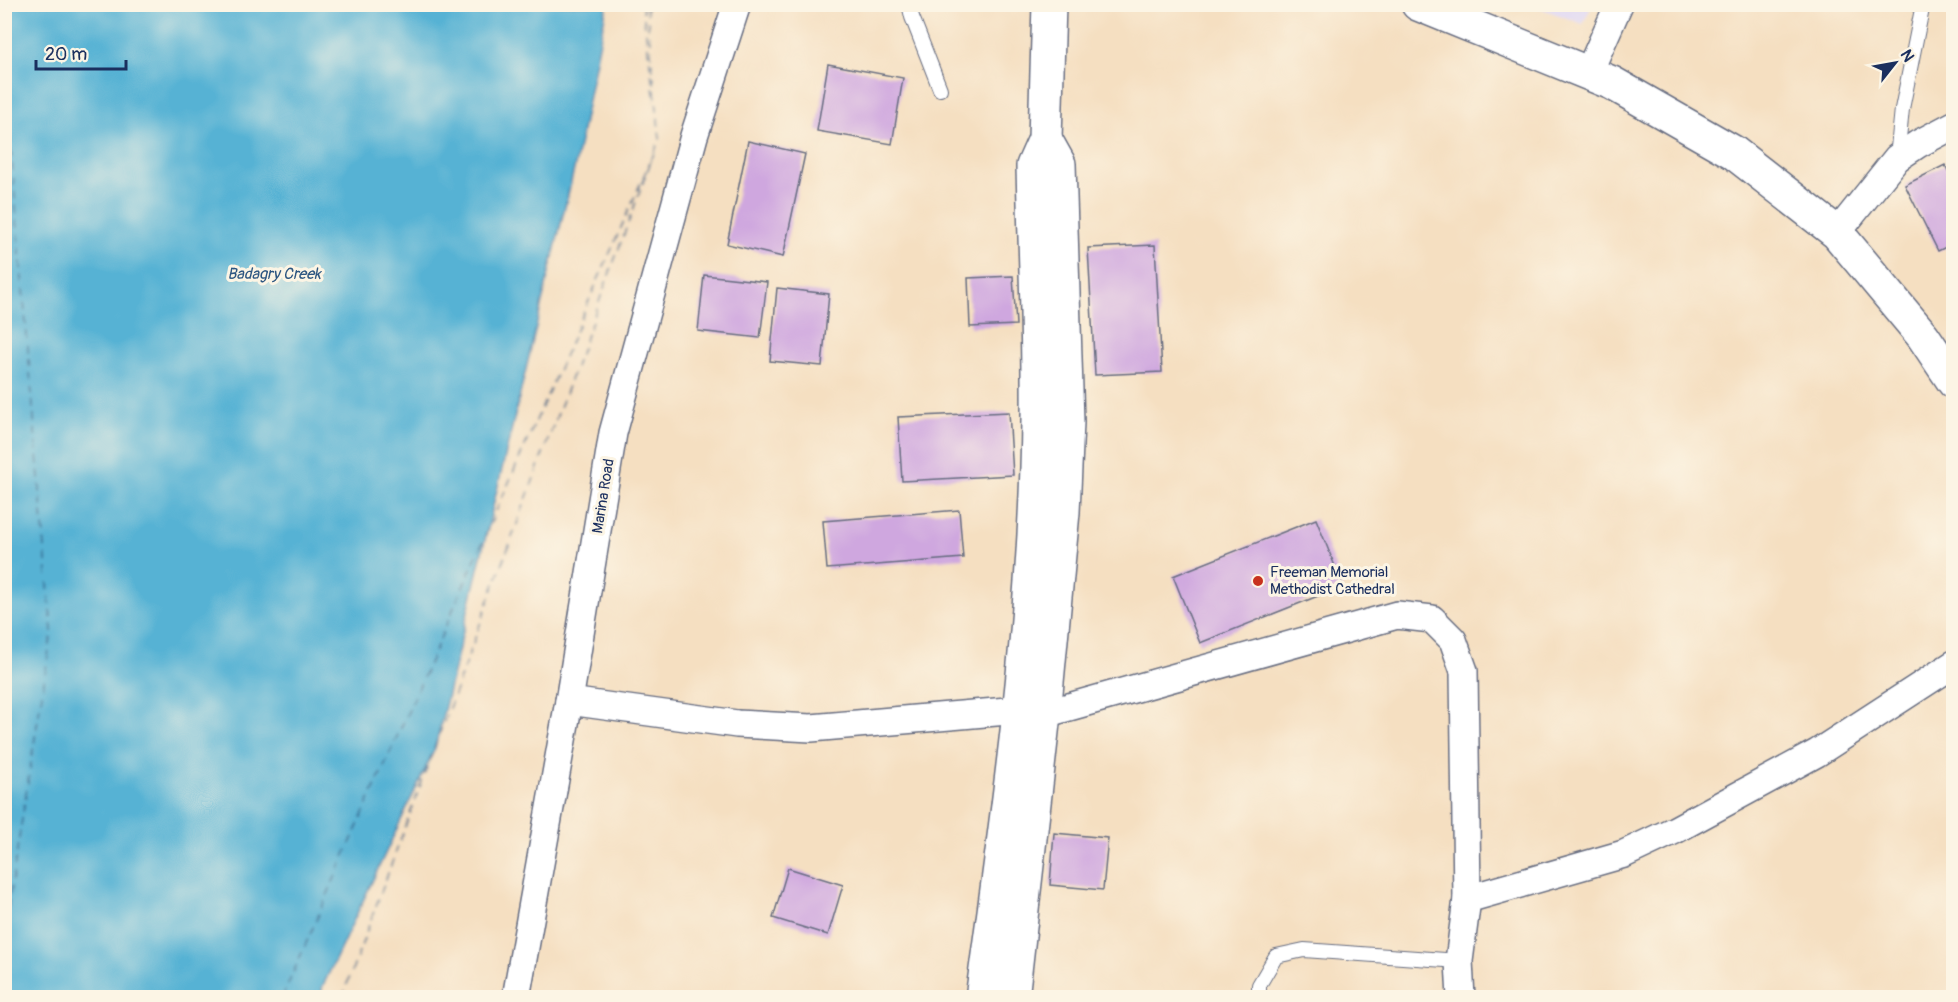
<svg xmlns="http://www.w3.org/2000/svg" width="1958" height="1002" font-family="Pangolin,sans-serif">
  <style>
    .built { fill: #ddd5f6 }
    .water { fill: #57b2d4; stroke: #397099; stroke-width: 1.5 }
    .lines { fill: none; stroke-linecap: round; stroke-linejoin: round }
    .ferry { stroke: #2d5681; stroke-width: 1.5; stroke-dasharray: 8 6; stroke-linecap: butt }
    .building { fill: #cfa7df }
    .service-casing { stroke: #676d81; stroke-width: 16 }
    .minor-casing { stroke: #676d81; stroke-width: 30 }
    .tertiary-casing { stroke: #676d81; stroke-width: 36 }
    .service { stroke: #fff; stroke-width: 14 }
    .minor { stroke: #fff; stroke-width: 27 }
    .tertiary { stroke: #fff; stroke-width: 33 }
    .poi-dot { fill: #c8321e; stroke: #fcf5e5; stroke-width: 2 }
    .labels { text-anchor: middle; stroke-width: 6; stroke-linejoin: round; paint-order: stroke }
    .street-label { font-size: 15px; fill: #1b2f5e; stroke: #fcf5e5 }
    .poi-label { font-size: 15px; fill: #1b2f5e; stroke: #fcf5e5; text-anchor: start }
    .water-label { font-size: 16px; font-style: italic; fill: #2d5681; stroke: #fcf5e5 }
  </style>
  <rect width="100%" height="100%" fill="#fcf5e5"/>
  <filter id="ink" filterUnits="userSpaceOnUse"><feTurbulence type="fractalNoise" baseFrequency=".0167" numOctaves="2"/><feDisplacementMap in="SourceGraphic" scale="12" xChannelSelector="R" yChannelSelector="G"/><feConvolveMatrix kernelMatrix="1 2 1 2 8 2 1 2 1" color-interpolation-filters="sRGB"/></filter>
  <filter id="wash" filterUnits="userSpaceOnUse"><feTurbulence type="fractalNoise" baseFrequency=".008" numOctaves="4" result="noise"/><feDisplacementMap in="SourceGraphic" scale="24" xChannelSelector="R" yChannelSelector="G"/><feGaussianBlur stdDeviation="1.35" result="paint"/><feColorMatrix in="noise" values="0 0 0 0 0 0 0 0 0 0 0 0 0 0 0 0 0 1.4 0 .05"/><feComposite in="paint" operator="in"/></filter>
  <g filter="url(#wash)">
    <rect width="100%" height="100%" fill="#f5dfc1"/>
    <path class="built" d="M 1532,5 L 1592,4 L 1592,5 L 1583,24 Z"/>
    <path class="water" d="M 5,4 L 607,5 L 576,161 L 435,748 L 322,988 L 322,997 L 5,997 Z"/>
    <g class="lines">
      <g class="ferry">
        <path d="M 642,4 L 655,102"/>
        <path d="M 4,66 L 52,631 L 4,932"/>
        <path d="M 282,998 L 660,139 L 646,4"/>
        <path d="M 342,998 L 654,153"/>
      </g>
    </g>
    <g id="blocks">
      <g class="building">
        <path d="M 828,64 L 903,78 L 892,144 L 817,131 Z"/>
        <path d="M 748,141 L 805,154 L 783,257 L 727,244 Z"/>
        <path d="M 1945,165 L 1954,182 L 1954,243 L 1938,251 L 1905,185 Z"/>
        <path d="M 1155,245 L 1162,372 L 1095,375 L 1088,248 Z"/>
        <path d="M 704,275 L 767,282 L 760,338 L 698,331 Z"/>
        <path d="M 1013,276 L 1016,325 L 970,327 L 968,278 Z"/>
        <path d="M 777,288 L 829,294 L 822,366 L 770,361 Z"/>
        <path d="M 1009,412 L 1013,475 L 902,481 L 898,417 Z"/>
        <path d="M 959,510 L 963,558 L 827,569 L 823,521 Z"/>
        <path d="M 1316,519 L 1343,586 L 1200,643 L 1173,576 Z"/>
        <path d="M 1054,833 L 1108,838 L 1103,890 L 1050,885 Z"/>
        <path d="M 788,868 L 843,885 L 828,935 L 773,918 Z"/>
      </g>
    </g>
  </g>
  <g filter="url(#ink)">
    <use href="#blocks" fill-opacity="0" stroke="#676d81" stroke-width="1.5"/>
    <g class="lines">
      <defs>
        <g id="service">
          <path d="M 909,4 L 912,17 L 940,89"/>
          <path d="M 1897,158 L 1902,109 L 1923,4"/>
          <path d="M 1259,998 L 1259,985 L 1276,956 L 1304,950 L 1459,961"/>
        </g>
        <g id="minor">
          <path d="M 1588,74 L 1619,4"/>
          <path d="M 1837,233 L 1897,158 L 1918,144 L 1954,125"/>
          <path d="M 569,701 L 737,724 L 811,728 L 1019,710"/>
          <path d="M 1044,714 L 1397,615 L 1432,619 L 1453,640 L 1464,671 L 1467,899 L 1459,961 L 1461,998"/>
          <path d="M 1467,899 L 1624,854 L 1675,830 L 1817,753 L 1954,664"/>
          <path d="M 516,998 L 569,701 L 613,433 L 694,136 L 737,4"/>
        </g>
        <g id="tertiary">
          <path d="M 1418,4 L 1612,83 L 1733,152 L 1837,233 L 1923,336 L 1954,382"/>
          <path d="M 982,998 C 1009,807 1036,613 1038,420 C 1039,335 1035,250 1033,166 L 1045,139 L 1049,4"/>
          <path d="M 1012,998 L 1044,714 L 1063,512 L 1067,422 L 1059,164 L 1045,139"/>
        </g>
      </defs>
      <use href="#service" class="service-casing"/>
      <use href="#minor" class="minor-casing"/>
      <use href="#tertiary" class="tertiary-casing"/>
      <use href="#service" class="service"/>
      <use href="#minor" class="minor"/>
      <use href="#tertiary" class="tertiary"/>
    </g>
  </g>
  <circle class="poi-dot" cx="1258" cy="581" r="6"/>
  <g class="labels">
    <g class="street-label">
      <text transform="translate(603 496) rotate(-81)" y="5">Marina Road</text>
    </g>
    <g class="poi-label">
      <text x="1270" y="577">Freeman Memorial<tspan x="1270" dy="17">Methodist Cathedral</tspan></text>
    </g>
    <g class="water-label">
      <text x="274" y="279">Badagry Creek</text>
    </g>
  </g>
  <rect width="1958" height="1002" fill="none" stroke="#fcf5e5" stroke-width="24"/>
  <g transform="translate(1895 63) rotate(59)" stroke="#fcf5e5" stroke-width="4.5" paint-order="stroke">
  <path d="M0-4.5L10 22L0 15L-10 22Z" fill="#1b2f5e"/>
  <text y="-9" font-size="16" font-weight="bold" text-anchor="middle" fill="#1b2f5e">N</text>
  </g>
  <path d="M36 60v9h90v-9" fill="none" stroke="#1b2f5e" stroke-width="3"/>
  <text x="45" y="60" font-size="18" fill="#1b2f5e" stroke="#fcf5e5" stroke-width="4.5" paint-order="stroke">20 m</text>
</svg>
